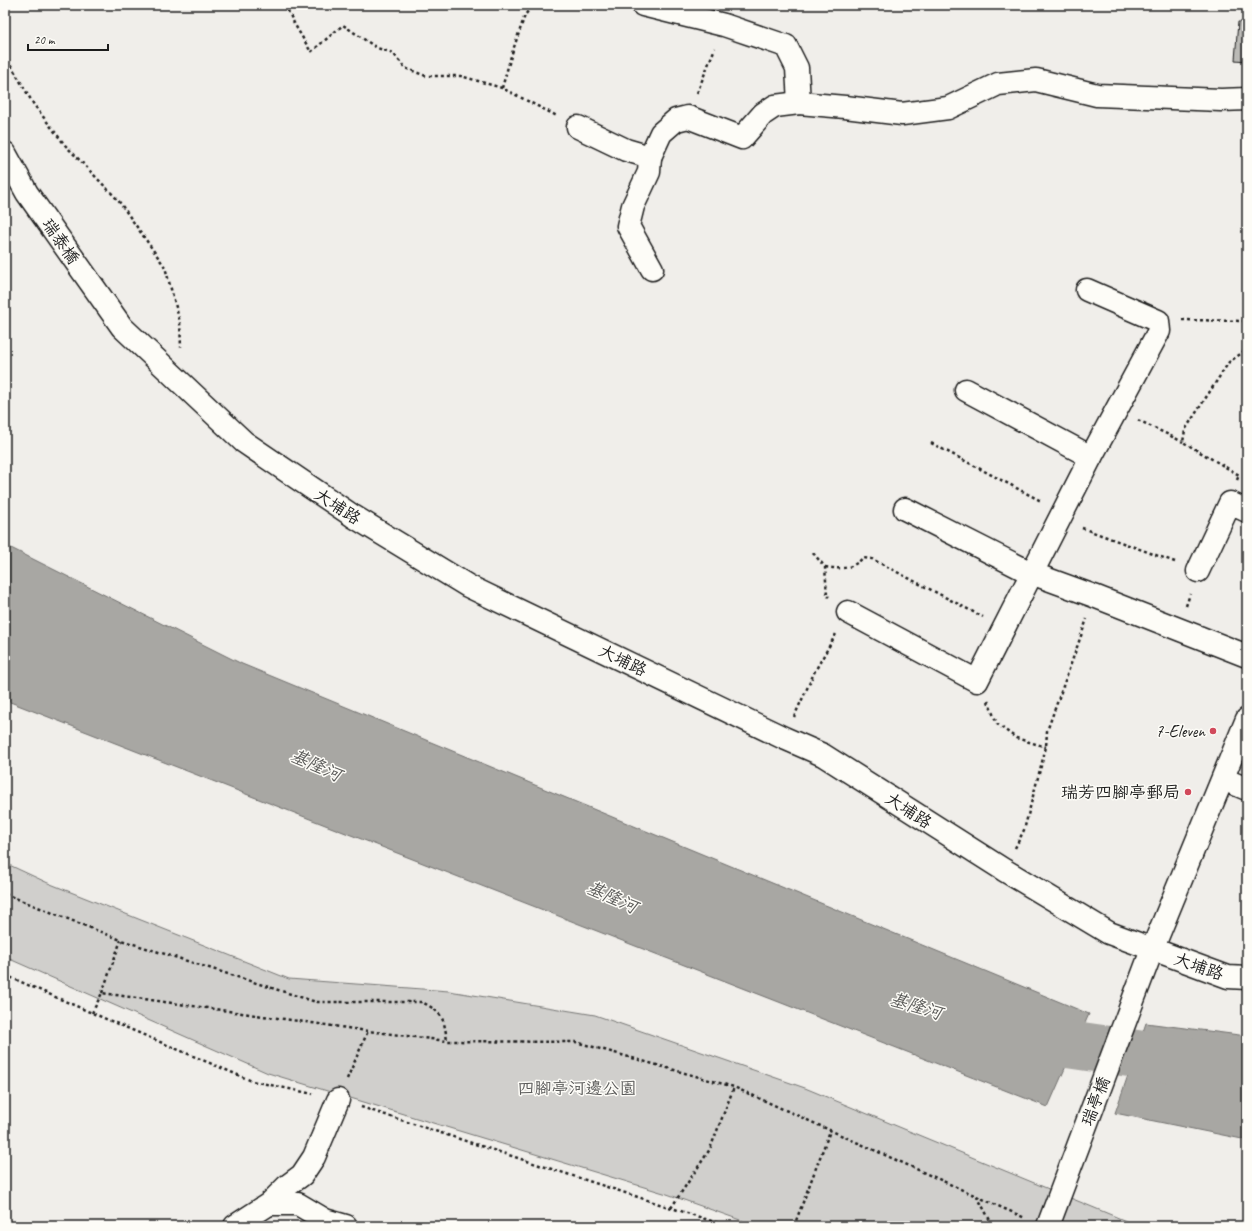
<svg xmlns="http://www.w3.org/2000/svg" width="1252" height="1231" font-family="Caveat,'LXGW WenKai TC',sans-serif">
  <style>
    .green { fill: #d0cfcc; stroke: #767674 }
    .water { fill: #a8a7a3; stroke: #706f6d }
    .lines { fill: none; stroke-linecap: round; stroke-linejoin: round }
    .river { stroke: #a8a7a3; stroke-width: 48 }
    .building { fill: #bbbab6; stroke: #1c1c1c }
    .minor-casing { stroke: #1c1c1c; stroke-width: 25 }
    .path { stroke: #1c1c1c; stroke-width: 2.5; stroke-dasharray: 3 3; stroke-linecap: butt }
    .minor { stroke: #fdfcf7; stroke-width: 22 }
    .poi-dot { fill: #d1495b; stroke: #fdfcf7; stroke-width: 1.5 }
    .labels { text-anchor: middle; stroke-width: 3; stroke-linejoin: round; paint-order: stroke }
    .street-label { font-size: 17px; fill: #1c1c1c; stroke: #fdfcf7 }
    .poi-label { font-size: 17px; fill: #1c1c1c; stroke: #fdfcf7; text-anchor: end }
    .park-label { font-size: 17px; fill: #5b5b5a; stroke: #fdfcf7 }
    .water-label { font-size: 18px; font-style: italic; fill: #5b5b59; stroke: #fdfcf7 }
  </style>
  <rect width="100%" height="100%" fill="#f0eeea"/>
  <filter id="ink" filterUnits="userSpaceOnUse"><feTurbulence type="fractalNoise" baseFrequency=".025" numOctaves="2"/><feDisplacementMap in="SourceGraphic" scale="8" xChannelSelector="R" yChannelSelector="G"/><feConvolveMatrix kernelMatrix="1 2 1 2 8 2 1 2 1" color-interpolation-filters="sRGB"/></filter>
  <g filter="url(#ink)">
    <path class="green" d="M 5,863 L 48,883 L 289,979 L 449,991 L 595,1015 L 805,1088 L 1138,1226 L 757,1226 L 667,1194 L 268,1073 L 5,957 Z"/>
    <g class="water">
      <path d="M 5,545 L 242,664 L 1089,1014 L 1048,1107 L 5,700 Z"/>
      <path d="M 1146,1023 L 1247,1036 L 1247,1140 L 1115,1113 Z"/>
    </g>
    <g class="lines">
      <path class="river" d="M 1011,1034 L 1019,1037 L 1247,1070"/>
    </g>
    <path class="building" d="M 1238,22 L 1247,22 L 1247,61 L 1235,60 Z"/>
    <g class="lines">
      <defs>
        <g id="minor">
          <path d="M 643,5 L 724,25 L 786,46 L 797,68 L 799,103 L 845,107 L 902,114 L 948,108 L 998,84 L 1036,80 L 1097,95 L 1221,100 L 1247,99"/>
          <path d="M 578,127 L 626,150 L 650,157 L 661,133 L 676,120 L 688,117 L 742,138 L 763,114 L 775,106 L 799,103"/>
          <path d="M 5,153 L 27,193 L 122,327 L 244,442 L 353,516 L 468,586 L 784,738 L 823,755 L 1004,870 L 1109,933 L 1228,977 L 1247,978"/>
          <path d="M 650,157 L 649,172 L 633,206 L 628,226 L 652,269"/>
          <path d="M 966,390 L 1091,457"/>
          <path d="M 905,509 L 1031,573 L 1094,596 L 1247,656"/>
          <path d="M 1198,571 L 1230,503 L 1247,511"/>
          <path d="M 848,612 L 977,681 L 1091,457 L 1159,331 L 1158,321 L 1087,290"/>
          <path d="M 1223,779 L 1247,789"/>
          <path d="M 269,1204 L 298,1204 L 325,1220 L 346,1226"/>
          <path d="M 235,1226 L 269,1204 L 287,1186 L 302,1175 L 314,1157 L 338,1100"/>
          <path d="M 1048,1226 L 1152,950 L 1247,719"/>
        </g>
      </defs>
      <use href="#minor" class="minor-casing"/>
      <g class="path">
        <path d="M 285,5 L 295,25 L 311,52 L 343,25 L 377,48 L 393,53 L 405,68 L 426,76 L 461,76 L 502,88 L 557,116"/>
        <path d="M 5,55 L 34,105 L 65,145 L 118,200 L 165,267 L 180,322 L 181,347"/>
        <path d="M 502,88 L 511,56 L 525,15 L 533,5"/>
        <path d="M 697,93 L 715,48"/>
        <path d="M 1182,320 L 1247,321"/>
        <path d="M 1138,420 L 1183,442"/>
        <path d="M 931,443 L 1041,501"/>
        <path d="M 1237,480 L 1239,475 L 1183,442 L 1185,430 L 1216,382 L 1229,362 L 1242,353 L 1247,347"/>
        <path d="M 1082,528 L 1175,562"/>
        <path d="M 813,553 L 825,567 L 827,595 L 829,597"/>
        <path d="M 825,567 C 841,569 850,570 863,558 L 872,559 L 983,617"/>
        <path d="M 1186,606 L 1190,594"/>
        <path d="M 988,701 L 997,724 L 1016,738 L 1046,747"/>
        <path d="M 794,717 L 815,671 L 836,634"/>
        <path d="M 1015,848 L 1024,830 L 1046,747 L 1047,731 L 1087,619"/>
        <path d="M 5,894 L 121,940 L 316,1002 L 422,1002 C 443,1013 444,1018 447,1041"/>
        <path d="M 5,975 L 92,1013 L 252,1081 L 313,1094"/>
        <path d="M 102,993 L 121,940"/>
        <path d="M 92,1013 L 102,993 L 368,1031 L 447,1041 L 576,1042 L 734,1087 L 1025,1218"/>
        <path d="M 347,1079 L 368,1031"/>
        <path d="M 361,1107 L 727,1226"/>
        <path d="M 977,1196 L 993,1226"/>
        <path d="M 671,1208 L 710,1149 L 734,1087"/>
        <path d="M 794,1226 L 830,1131"/>
      </g>
      <use href="#minor" class="minor"/>
    </g>
  </g>
  <g class="poi-dot">
    <circle cx="1213" cy="731" r="4"/>
    <circle cx="1188" cy="792" r="4"/>
  </g>
  <g class="labels">
    <g class="street-label">
      <text transform="translate(61 241) rotate(55)" y="6">瑞泰橋</text>
      <text transform="translate(338 506) rotate(33)" y="6">大埔路</text>
      <text transform="translate(623 660) rotate(26)" y="6">大埔路</text>
      <text transform="translate(909 810) rotate(33)" y="6">大埔路</text>
      <text transform="translate(1199 966) rotate(19)" y="6">大埔路</text>
      <text transform="translate(1095 1101) rotate(-69)" y="6">瑞亭橋</text>
    </g>
    <g class="poi-label">
      <text x="1205" y="737">7-Eleven</text>
      <text x="1180" y="798">瑞芳四腳亭郵局</text>
    </g>
    <g class="park-label">
      <text x="577" y="1094">四腳亭河邊公園</text>
    </g>
    <g class="water-label">
      <text transform="translate(316 765) rotate(24)" y="6">基隆河</text>
      <text transform="translate(612 897) rotate(24)" y="6">基隆河</text>
      <text transform="translate(916 1006) rotate(17)" y="6">基隆河</text>
    </g>
  </g>
  <rect width="1252" height="1231" fill="none" stroke="#fdfcf7" stroke-width="20"/>
  <rect x="10" y="10" width="1232" height="1211" fill="none" stroke="#1c1c1c" stroke-width="1.5" filter="url(#ink)"/>
  <path d="M28 44v6h80v-6" fill="none" stroke="#1c1c1c" stroke-width="2"/>
  <text x="34" y="44" font-size="12" fill="#1c1c1c" stroke="#fdfcf7" stroke-width="3" paint-order="stroke">20 m</text>
</svg>
